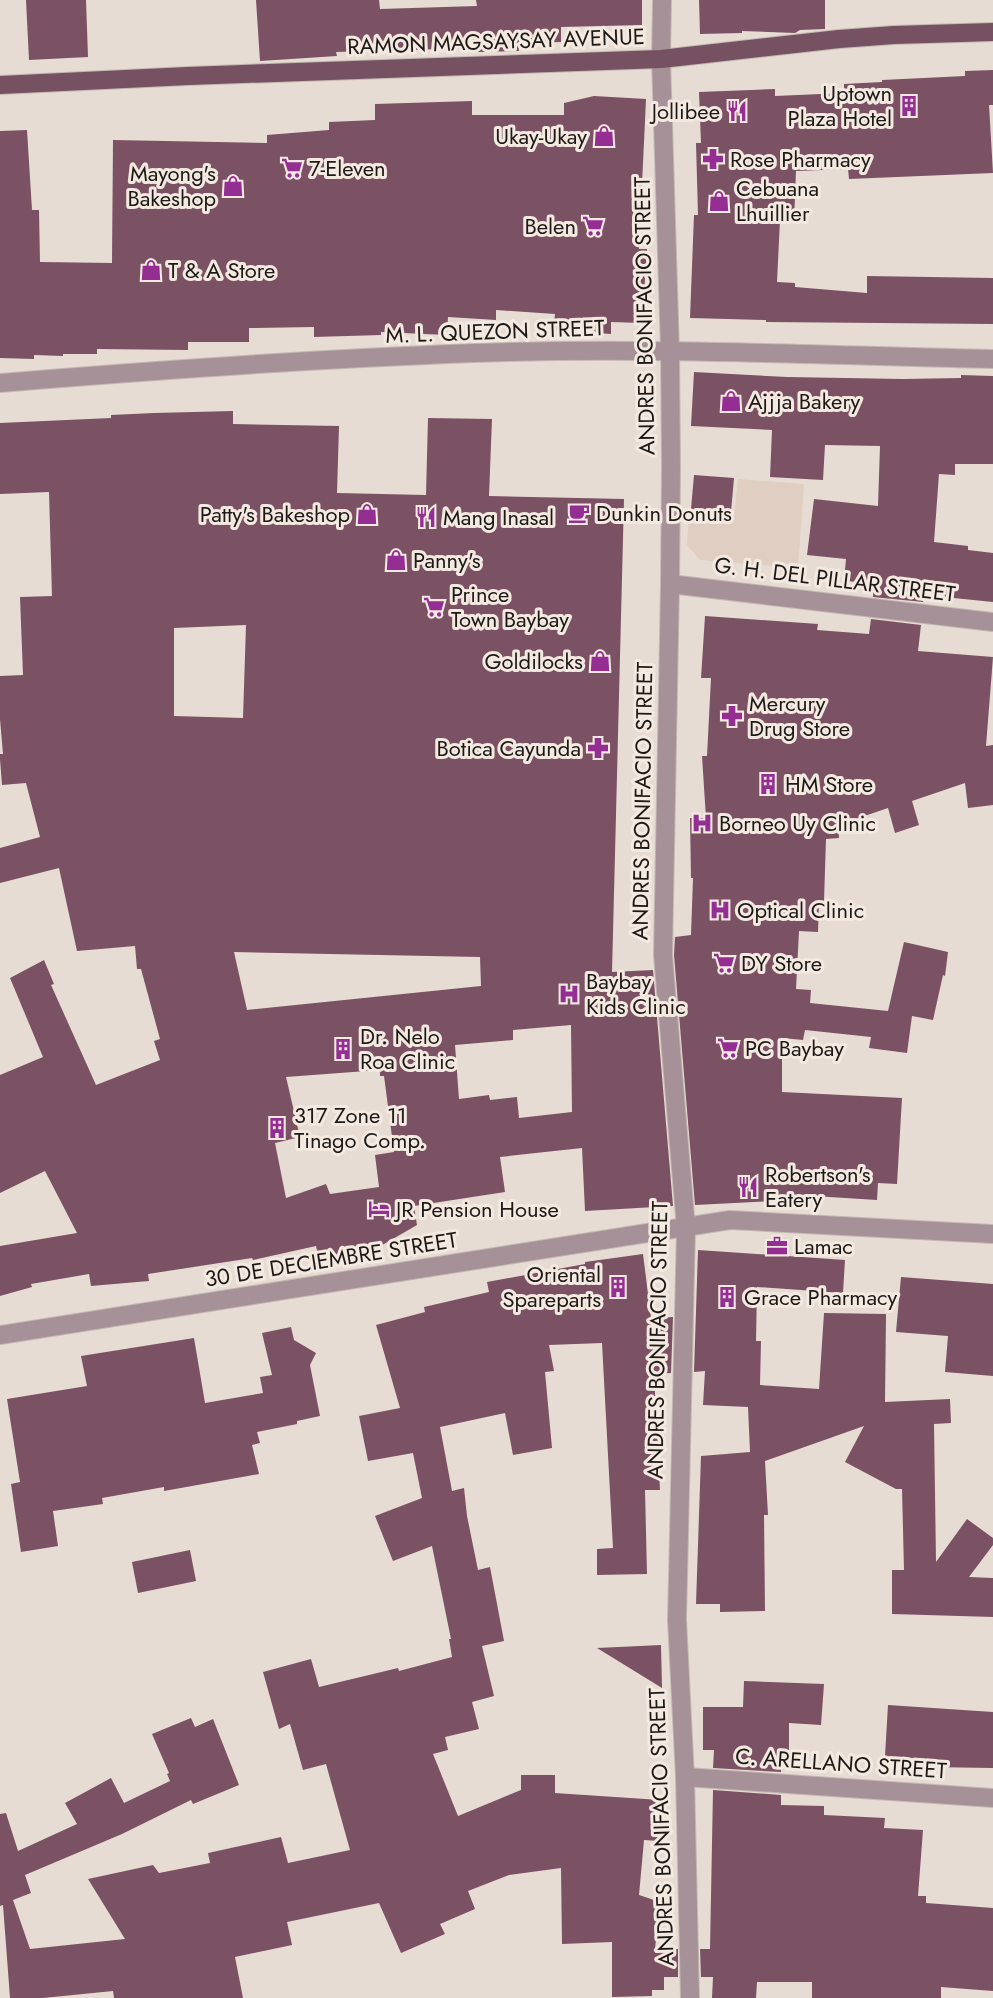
<svg xmlns="http://www.w3.org/2000/svg" width="993" height="1998" font-family="Jost,sans-serif">
  <style>
    .built { fill: #e0cec2 }
    .building { fill: #7b5164; fill-rule: evenodd }
    .lines { fill: none; stroke-linecap: round; stroke-linejoin: round }
    .minor-casing { stroke: #c3b9b2; stroke-width: 20 }
    .major-casing { stroke: #c3b9b2; stroke-width: 20 }
    .minor { stroke: #a69199; stroke-width: 18 }
    .major { stroke: #755161; stroke-width: 18 }
    .labels { text-anchor: middle; stroke-width: 6; stroke-linejoin: round; paint-order: stroke }
    .street-label { font-size: 22px; fill: #1d1917; stroke: #f4e9e1 }
    .poi-label { font-size: 22px; fill: #1d1917; stroke: #f4e9e1; text-anchor: start }
  </style>
  <rect width="100%" height="100%" fill="#e7dcd4"/>
  <path class="built" d="M 738,479 L 804,484 L 798,568 L 700,560 L 687,545 L 689,513 L 734,517 Z"/>
  <g class="building">
    <path d="M 26,0 L 86,0 L 88,57 L 29,60 Z"/>
    <path d="M 256,0 L 379,0 L 380,9 L 477,6 L 476,0 L 642,0 L 642,25 L 561,27 L 561,42 L 518,43 L 519,51 L 478,52 L 478,48 L 336,52 L 337,56 L 260,61 Z"/>
    <path d="M 699,0 L 825,0 L 825,29 L 800,30 L 795,33 L 742,31 L 742,33 L 700,34 Z"/>
    <path d="M 993,70 L 993,105 L 989,105 L 993,173 L 849,179 L 848,169 L 796,171 L 794,221 L 780,220 L 777,282 L 795,283 L 795,287 L 867,293 L 867,276 L 993,278 L 993,324 L 766,322 L 766,320 L 690,318 L 694,215 L 698,215 L 696,143 L 701,143 L 699,92 L 775,89 L 775,96 L 844,93 L 844,84 L 882,82 L 882,80 L 965,76 L 965,71 Z"/>
    <path d="M 594,96 L 646,99 L 639,249 L 647,249 L 642,323 L 611,322 L 611,334 L 553,330 L 555,314 L 496,310 L 496,320 L 448,317 L 447,335 L 381,332 L 381,335 L 314,337 L 314,327 L 249,328 L 249,342 L 188,342 L 188,350 L 97,349 L 97,354 L 63,354 L 63,356 L 34,355 L 34,359 L 0,358 L 0,131 L 27,130 L 32,210 L 39,210 L 40,262 L 112,263 L 113,140 L 267,143 L 267,135 L 329,130 L 329,122 L 375,120 L 375,104 L 472,101 L 472,115 L 564,115 L 564,103 Z"/>
    <path d="M 694,372 L 787,377 L 903,379 L 961,378 L 961,375 L 993,376 L 993,464 L 955,464 L 955,475 L 939,474 L 934,542 L 968,546 L 968,550 L 993,553 L 993,602 L 924,595 L 923,602 L 873,597 L 874,583 L 844,581 L 846,559 L 807,555 L 814,499 L 878,506 L 880,446 L 825,445 L 823,480 L 770,477 L 772,430 L 691,426 Z"/>
    <path d="M 233,411 L 233,424 L 339,426 L 337,493 L 426,495 L 428,418 L 492,419 L 489,496 L 624,499 L 612,972 L 653,970 L 673,1206 L 585,1211 L 582,1148 L 500,1157 L 505,1192 L 414,1206 L 417,1225 L 365,1255 L 320,1264 L 316,1246 L 253,1260 L 252,1258 L 148,1274 L 149,1281 L 91,1286 L 89,1274 L 31,1284 L 32,1287 L 0,1296 L 0,1246 L 77,1233 L 45,1171 L 0,1193 L 0,1075 L 43,1057 L 10,978 L 44,960 L 54,984 L 51,985 L 96,1085 L 160,1060 L 154,1041 L 160,1039 L 141,969 L 137,969 L 135,946 L 77,951 L 59,868 L 0,883 L 0,848 L 40,837 L 26,783 L 2,785 L 0,759 L 0,754 L 3,754 L 0,719 L 0,676 L 23,675 L 20,597 L 52,596 L 49,492 L 0,494 L 0,423 L 111,418 L 111,415 L 154,413 ZM 246,625 L 243,718 L 174,716 L 174,628 ZM 234,952 L 480,957 L 481,986 L 247,1010 ZM 571,1025 L 572,1112 L 519,1118 L 517,1097 L 490,1100 L 489,1095 L 459,1099 L 455,1045 L 513,1040 L 513,1030 ZM 380,1070 L 380,1076 L 384,1076 L 394,1152 L 375,1155 L 379,1187 L 330,1194 L 326,1184 L 286,1198 L 275,1143 L 300,1137 L 286,1077 Z"/>
    <path d="M 694,475 L 734,478 L 731,512 L 691,509 Z"/>
    <path d="M 705,616 L 818,624 L 817,630 L 869,634 L 871,619 L 921,625 L 918,651 L 993,657 L 986,746 L 993,745 L 993,805 L 968,808 L 965,783 L 912,801 L 919,825 L 895,833 L 888,808 L 838,825 L 839,838 L 826,839 L 824,901 L 819,901 L 818,932 L 799,931 L 796,989 L 811,990 L 810,1003 L 888,1011 L 904,942 L 948,952 L 945,976 L 943,975 L 933,1020 L 912,1016 L 907,1053 L 869,1048 L 871,1037 L 805,1030 L 803,1040 L 782,1038 L 782,1092 L 902,1098 L 897,1184 L 878,1183 L 877,1200 L 797,1195 L 796,1200 L 695,1205 L 674,955 L 675,937 L 691,935 L 693,878 L 691,878 L 690,818 L 706,818 L 702,756 L 707,756 L 711,678 L 701,678 Z"/>
    <path d="M 698,1250 L 845,1260 L 843,1293 L 757,1287 L 756,1341 L 761,1341 L 760,1385 L 819,1389 L 824,1313 L 886,1314 L 885,1402 L 950,1399 L 951,1423 L 934,1424 L 936,1562 L 967,1519 L 993,1538 L 993,1545 L 969,1577 L 993,1578 L 993,1617 L 892,1614 L 892,1570 L 904,1570 L 902,1489 L 896,1489 L 845,1462 L 864,1426 L 765,1461 L 768,1515 L 764,1515 L 765,1611 L 720,1612 L 720,1604 L 696,1604 L 701,1456 L 750,1452 L 748,1407 L 703,1405 L 705,1371 L 694,1372 Z"/>
    <path d="M 643,1254 L 651,1318 L 673,1317 L 671,1373 L 654,1374 L 660,1490 L 645,1490 L 647,1574 L 597,1575 L 597,1549 L 613,1548 L 602,1343 L 549,1345 L 554,1371 L 545,1372 L 552,1448 L 513,1455 L 505,1413 L 440,1427 L 452,1491 L 464,1488 L 467,1516 L 478,1570 L 490,1567 L 504,1641 L 482,1646 L 494,1696 L 472,1702 L 479,1729 L 445,1737 L 448,1750 L 433,1754 L 458,1816 L 521,1790 L 521,1775 L 555,1775 L 555,1793 L 660,1800 L 659,1804 L 662,1804 L 659,1841 L 644,1840 L 639,1895 L 660,1902 L 655,1949 L 678,1949 L 678,1977 L 664,1977 L 664,1990 L 652,1990 L 652,1996 L 612,1997 L 612,1942 L 562,1944 L 561,1868 L 509,1875 L 468,1891 L 475,1909 L 440,1924 L 445,1934 L 401,1953 L 379,1903 L 287,1922 L 292,1945 L 235,1957 L 243,1998 L 114,1998 L 113,1991 L 43,1998 L 10,1998 L 3,1905 L 0,1906 L 0,1814 L 6,1813 L 18,1851 L 77,1824 L 65,1803 L 111,1778 L 124,1803 L 170,1781 L 167,1774 L 169,1773 L 152,1734 L 191,1718 L 195,1727 L 213,1719 L 239,1785 L 193,1804 L 191,1800 L 122,1834 L 25,1875 L 31,1893 L 13,1900 L 30,1949 L 125,1939 L 88,1879 L 153,1865 L 159,1873 L 210,1863 L 208,1853 L 281,1837 L 288,1863 L 350,1850 L 326,1764 L 303,1770 L 290,1724 L 279,1729 L 263,1672 L 311,1659 L 319,1687 L 398,1668 L 399,1671 L 452,1657 L 449,1639 L 451,1639 L 432,1546 L 393,1561 L 375,1516 L 422,1498 L 413,1453 L 368,1461 L 359,1416 L 400,1408 L 376,1325 L 425,1312 L 424,1307 L 489,1292 L 487,1282 L 585,1264 L 585,1262 Z"/>
    <path d="M 901,1277 L 993,1284 L 993,1376 L 945,1372 L 948,1336 L 896,1332 Z"/>
    <path d="M 291,1327 L 294,1340 L 316,1353 L 310,1365 L 320,1416 L 297,1421 L 297,1424 L 257,1432 L 260,1443 L 252,1445 L 259,1474 L 164,1491 L 164,1487 L 102,1498 L 103,1504 L 53,1511 L 58,1546 L 21,1552 L 11,1484 L 20,1482 L 7,1399 L 87,1386 L 81,1356 L 194,1338 L 205,1403 L 263,1393 L 260,1377 L 272,1375 L 262,1333 Z"/>
    <path d="M 190,1550 L 196,1581 L 138,1593 L 132,1562 Z"/>
    <path d="M 661,1645 L 662,1688 L 597,1648 Z"/>
    <path d="M 744,1681 L 824,1684 L 821,1725 L 789,1723 L 789,1750 L 782,1750 L 781,1772 L 713,1768 L 714,1750 L 703,1750 L 703,1707 L 743,1707 Z"/>
    <path d="M 888,1705 L 993,1712 L 993,1768 L 928,1767 L 928,1759 L 885,1756 Z"/>
    <path d="M 713,1790 L 781,1795 L 781,1805 L 824,1806 L 824,1815 L 885,1818 L 884,1828 L 923,1830 L 918,1896 L 926,1896 L 926,1903 L 993,1908 L 993,1991 L 941,1987 L 941,1998 L 812,1998 L 812,1982 L 757,1982 L 756,1998 L 712,1998 L 713,1977 L 701,1977 L 700,1949 L 710,1949 Z"/>
  </g>
  <g class="lines">
    <defs>
      <g id="minor">
        <path d="M 662,0 L 661,59 L 670,351 L 671,467 L 670,584 L 663,955 L 686,1228 L 677,1620 L 685,1777 L 690,1998"/>
        <path d="M 0,383 C 158,370 316,359 474,353 C 647,347 820,355 993,359"/>
        <path d="M 670,584 L 993,622"/>
        <path d="M 0,1335 L 730,1220 L 993,1234"/>
        <path d="M 685,1777 L 993,1798"/>
      </g>
      <path id="major" d="M 0,85 L 188,76 L 661,59 L 839,39 L 894,35 L 993,32"/>
    </defs>
    <use href="#minor" class="minor-casing"/>
    <use href="#major" class="major-casing"/>
    <use href="#minor" class="minor"/>
    <use href="#major" class="major"/>
  </g>
  <defs>
    <symbol id="building-bare" viewBox="-9 -9 18 18"><path d="M-4-6H4V6H1V3H-1V6H-4ZM-2.5-4.3h1.7v1.8h-1.7ZM.8-4.3h1.7v1.8H.8ZM-2.5-1h1.7V.8h-1.7ZM.8-1h1.7V.8H.8Z" fill="#942e93" stroke="#f4e9e1" stroke-width="2.5" paint-order="stroke"/></symbol>
    <symbol id="restaurant-bare" viewBox="-9 -9 18 18"><path d="M-5-6h1v4h1v-4h1v4h1v-4h1v5L-1.5 .5V6h-2V.5L-5-1ZM5-6V6H3V1.5H1.5Q1.5-4 5-6Z" fill="#942e93" stroke="#f4e9e1" stroke-width="2.5" paint-order="stroke"/></symbol>
    <symbol id="shop-bare" viewBox="-9 -9 18 18"><path d="M-5-2.5h2.3a2.7 3.5 0 0 1 5.4 0H5L5.5 6h-11ZM-1.5-2.5h3a1.5 2.3 0 0 0-3 0Z" fill="#942e93" stroke="#f4e9e1" stroke-width="2.5" paint-order="stroke"/></symbol>
    <symbol id="pharmacy-bare" viewBox="-9 -9 18 18"><path d="M-2-6h4v4h4v4h-4v4h-4v-4h-4v-4h4Z" fill="#942e93" stroke="#f4e9e1" stroke-width="2.5" paint-order="stroke"/></symbol>
    <symbol id="supermarket-bare" viewBox="-9 -9 18 18"><path d="M-6-5.5h2.5l.6 2H6L4.5 2H-2.5L-4.4-4H-6ZM-1.5 3.2a1.3 1.3 0 1 0 .1 0ZM3 3.2a1.3 1.3 0 1 0 .1 0Z" fill="#942e93" stroke="#f4e9e1" stroke-width="2.5" paint-order="stroke"/></symbol>
    <symbol id="cafe-bare" viewBox="-9 -9 18 18"><path d="M-5.5-4.5H6V0H3Q3 3.5 0 3.5H-2.5Q-5.5 3.5-5.5 0ZM3-3.2v2h1.7v-2ZM-6 4.5H4V6H-6Z" fill="#942e93" stroke="#f4e9e1" stroke-width="2.5" paint-order="stroke"/></symbol>
    <symbol id="hospital-bare" viewBox="-9 -9 18 18"><path d="M-5-5h3v3.5h4V-5h3V5h-3V1.5h-4V5h-3Z" fill="#942e93" stroke="#f4e9e1" stroke-width="2.5" paint-order="stroke"/></symbol>
    <symbol id="hotel-bare" viewBox="-9 -9 18 18"><path d="M-6-4.5h1.5V1H6V5H4.5V3h-9V5H-6ZM-4 0a1.8 1.8 0 1 1 3.6 0ZM.5 0V-2.5h3Q6-2.5 6 0Z" fill="#942e93" stroke="#f4e9e1" stroke-width="2.5" paint-order="stroke"/></symbol>
    <symbol id="office-bare" viewBox="-9 -9 18 18"><path d="M-6-3h4V-5.5h4V-3h4V5H-6ZM-1-4.5V-3h2v-1.5ZM-6 0V1H6V0Z" fill="#942e93" stroke="#f4e9e1" stroke-width="2.5" paint-order="stroke"/></symbol>
  </defs>
  <g fill-rule="evenodd">
    <use href="#building-bare" x="894" y="91" width="30" height="30"/>
    <use href="#restaurant-bare" x="722" y="96" width="30" height="30"/>
    <use href="#shop-bare" x="589" y="121" width="30" height="30"/>
    <use href="#pharmacy-bare" x="698" y="144" width="30" height="30"/>
    <use href="#supermarket-bare" x="277" y="153" width="30" height="30"/>
    <use href="#shop-bare" x="218" y="171" width="30" height="30"/>
    <use href="#shop-bare" x="704" y="186" width="30" height="30"/>
    <use href="#supermarket-bare" x="578" y="211" width="30" height="30"/>
    <use href="#shop-bare" x="136" y="255" width="30" height="30"/>
    <use href="#shop-bare" x="716" y="386" width="30" height="30"/>
    <use href="#cafe-bare" x="564" y="498" width="30" height="30"/>
    <use href="#shop-bare" x="352" y="499" width="30" height="30"/>
    <use href="#restaurant-bare" x="411" y="502" width="30" height="30"/>
    <use href="#shop-bare" x="381" y="545" width="30" height="30"/>
    <use href="#supermarket-bare" x="419" y="592" width="30" height="30"/>
    <use href="#shop-bare" x="585" y="646" width="30" height="30"/>
    <use href="#pharmacy-bare" x="717" y="701" width="30" height="30"/>
    <use href="#pharmacy-bare" x="583" y="733" width="30" height="30"/>
    <use href="#building-bare" x="753" y="769" width="30" height="30"/>
    <use href="#hospital-bare" x="687" y="808" width="30" height="30"/>
    <use href="#hospital-bare" x="705" y="895" width="30" height="30"/>
    <use href="#supermarket-bare" x="709" y="948" width="30" height="30"/>
    <use href="#hospital-bare" x="554" y="979" width="30" height="30"/>
    <use href="#supermarket-bare" x="713" y="1033" width="30" height="30"/>
    <use href="#building-bare" x="328" y="1034" width="30" height="30"/>
    <use href="#building-bare" x="262" y="1113" width="30" height="30"/>
    <use href="#restaurant-bare" x="733" y="1172" width="30" height="30"/>
    <use href="#hotel-bare" x="364" y="1194" width="30" height="30"/>
    <use href="#office-bare" x="762" y="1231" width="30" height="30"/>
    <use href="#building-bare" x="603" y="1272" width="30" height="30"/>
    <use href="#building-bare" x="712" y="1282" width="30" height="30"/>
  </g>
  <g class="labels">
    <g class="street-label">
      <text transform="translate(496 41) rotate(-2)" y="8">RAMON MAGSAYSAY AVENUE</text>
      <text transform="translate(644 316) rotate(-91)" y="8">ANDRES BONIFACIO STREET</text>
      <text transform="translate(495 331) rotate(-2)" y="8">M. L. QUEZON STREET</text>
      <text transform="translate(835 579) rotate(7)" y="8">G. H. DEL PILLAR STREET</text>
      <text transform="translate(642 801) rotate(-89)" y="8">ANDRES BONIFACIO STREET</text>
      <text transform="translate(331 1259) rotate(-9)" y="8">30 DE DECIEMBRE STREET</text>
      <text transform="translate(657 1340) rotate(-89)" y="8">ANDRES BONIFACIO STREET</text>
      <text transform="translate(841 1763) rotate(4)" y="8">C. ARELLANO STREET</text>
      <text transform="translate(661 1827) rotate(-92)" y="8">ANDRES BONIFACIO STREET</text>
    </g>
    <g class="poi-label">
      <text x="892" y="101" text-anchor="end">Uptown<tspan x="892" dy="25">Plaza Hotel</tspan></text>
      <text x="720" y="119" text-anchor="end">Jollibee</text>
      <text x="587" y="144" text-anchor="end">Ukay-Ukay</text>
      <text x="730" y="167">Rose Pharmacy</text>
      <text x="309" y="176">7-Eleven</text>
      <text x="216" y="181" text-anchor="end">Mayong's<tspan x="216" dy="25">Bakeshop</tspan></text>
      <text x="736" y="196">Cebuana<tspan x="736" dy="25">Lhuillier</tspan></text>
      <text x="576" y="234" text-anchor="end">Belen</text>
      <text x="168" y="278">T &amp; A Store</text>
      <text x="748" y="409">Ajjja Bakery</text>
      <text x="596" y="521">Dunkin Donuts</text>
      <text x="350" y="522" text-anchor="end">Patty's Bakeshop</text>
      <text x="443" y="525">Mang Inasal</text>
      <text x="413" y="568">Panny's</text>
      <text x="451" y="602">Prince<tspan x="451" dy="25">Town Baybay</tspan></text>
      <text x="583" y="669" text-anchor="end">Goldilocks</text>
      <text x="749" y="711">Mercury<tspan x="749" dy="25">Drug Store</tspan></text>
      <text x="581" y="756" text-anchor="end">Botica Cayunda</text>
      <text x="785" y="792">HM Store</text>
      <text x="719" y="831">Borneo Uy Clinic</text>
      <text x="737" y="918">Optical Clinic</text>
      <text x="741" y="971">DY Store</text>
      <text x="586" y="989">Baybay<tspan x="586" dy="25">Kids Clinic</tspan></text>
      <text x="360" y="1044">Dr. Nelo<tspan x="360" dy="25">Roa Clinic</tspan></text>
      <text x="745" y="1056">PC Baybay</text>
      <text x="294" y="1123">317 Zone 11<tspan x="294" dy="25">Tinago Comp.</tspan></text>
      <text x="765" y="1182">Robertson's<tspan x="765" dy="25">Eatery</tspan></text>
      <text x="396" y="1217">JR Pension House</text>
      <text x="794" y="1254">Lamac</text>
      <text x="601" y="1282" text-anchor="end">Oriental<tspan x="601" dy="25">Spareparts</tspan></text>
      <text x="744" y="1305">Grace Pharmacy</text>
    </g>
  </g>
</svg>
